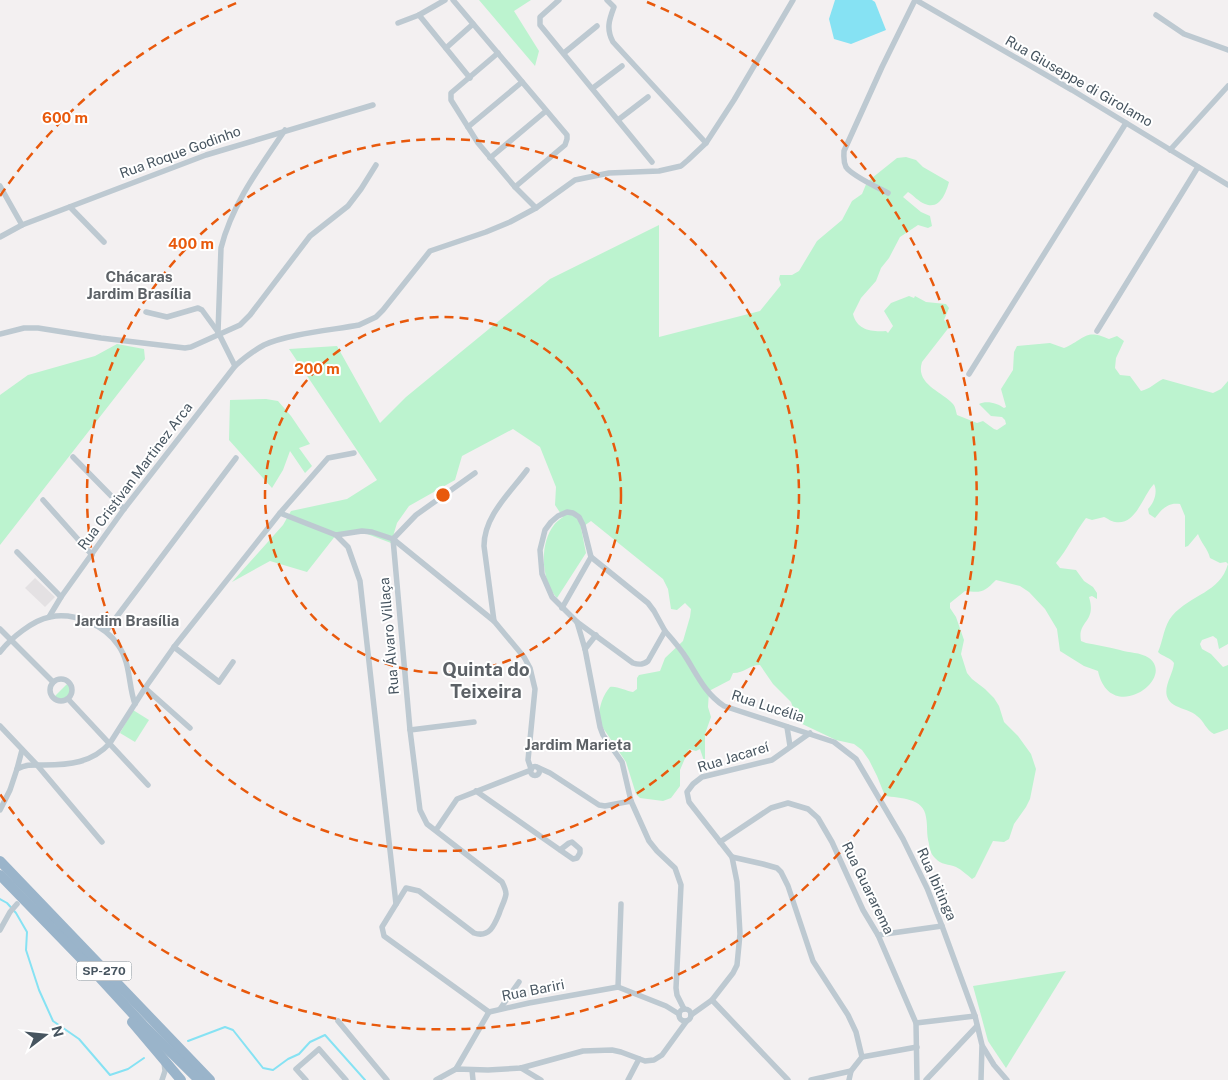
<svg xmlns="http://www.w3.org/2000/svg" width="1228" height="1080" font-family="'Public Sans',sans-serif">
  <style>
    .education { fill: #e4e1e3 }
    .green { fill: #bcf3cf }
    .water { fill: #86e2f3 }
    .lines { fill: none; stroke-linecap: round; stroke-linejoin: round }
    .stream { stroke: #86e2f3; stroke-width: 2 }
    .minor { stroke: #bdc9d1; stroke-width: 5.5 }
    .trunk { stroke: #9ab4ca; stroke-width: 10 }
    .ring { fill: none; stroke: #e8590c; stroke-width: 2.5; stroke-dasharray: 9 6 }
    .labels { text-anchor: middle; stroke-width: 4; stroke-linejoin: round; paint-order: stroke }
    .shield { fill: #fff; stroke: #7e8890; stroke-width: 1 }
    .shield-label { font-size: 12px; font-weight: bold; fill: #475560 }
    .street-label { font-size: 14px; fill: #475560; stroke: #fff }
    .neighbourhood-label { font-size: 15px; font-weight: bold; fill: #5c6166; stroke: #fff }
    .district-label { font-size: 19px; font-weight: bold; fill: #5c6166; stroke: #fff }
    .centre { fill: #e8590c; stroke: #fff; stroke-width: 2.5 }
    .ring-label { font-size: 15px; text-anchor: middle; font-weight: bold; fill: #e8590c; stroke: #fff; stroke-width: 4; stroke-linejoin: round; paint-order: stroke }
  </style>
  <rect width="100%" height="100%" fill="#f3f0f1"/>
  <path class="education" d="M 35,578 L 55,597 L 45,607 L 25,588 Z"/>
  <g class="green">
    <path d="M 479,0 L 531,0 L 514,11 L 539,51 L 535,66 Z"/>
    <path d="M 906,157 L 916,160 L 923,167 L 949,182 C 946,193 940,210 925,204 C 919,202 913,195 908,192 L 903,197 L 921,212 L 930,216 L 932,226 L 928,228 L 918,225 L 900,237 L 889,258 L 881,268 L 876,281 L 861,298 L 853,314 C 857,330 871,332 886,331 L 888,333 L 893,326 L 884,311 L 891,303 L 909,296 L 914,298 L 915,296 L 926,302 L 946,304 L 949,308 L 944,320 L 950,326 L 922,362 C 915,384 941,391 953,404 C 955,406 956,411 957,415 L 977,423 L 983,421 L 994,429 L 997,430 L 1006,424 L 1005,420 L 1002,417 L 991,416 L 979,404 C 986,400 998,403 1004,408 L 1006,407 L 1001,389 L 1013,370 L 1014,352 L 1017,346 L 1050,343 L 1064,348 C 1085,339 1085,328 1109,339 L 1117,336 L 1124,341 L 1116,358 L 1115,368 L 1120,375 L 1130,376 L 1141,391 C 1150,389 1155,383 1163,379 L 1213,393 L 1221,389 L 1228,381 L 1228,644 L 1219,649 L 1217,639 L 1213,636 L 1202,640 L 1200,644 L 1202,649 L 1211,654 L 1223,667 L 1228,665 L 1228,729 L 1214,734 C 1206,730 1204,721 1197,716 C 1192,711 1182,709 1176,706 C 1156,695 1173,677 1174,663 C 1170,657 1163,657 1158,652 C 1163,641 1164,625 1172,616 C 1191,594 1220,593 1228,564 L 1226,562 L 1220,563 L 1210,558 C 1208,549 1201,543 1198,534 L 1188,546 L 1185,547 L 1185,516 L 1180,504 C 1168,502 1162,509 1155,518 L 1149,514 L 1148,509 C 1154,503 1158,492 1154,484 C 1143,495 1136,526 1115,522 C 1112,522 1107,518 1104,517 L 1092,520 L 1086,518 C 1075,532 1068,549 1056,563 L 1060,568 L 1076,570 L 1084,581 L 1093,587 L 1097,593 L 1097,599 L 1092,596 L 1089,597 C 1097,623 1077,620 1081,641 L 1086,643 C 1097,645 1109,647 1120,650 C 1129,653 1140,652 1149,658 C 1177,679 1110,726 1098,671 L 1084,666 L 1060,651 L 1057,629 L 1045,609 L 1029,592 L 1020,586 L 996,580 C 984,592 982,593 965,591 L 950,603 L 950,608 L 956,617 L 964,640 L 961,654 L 967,673 L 972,679 L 985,689 L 994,698 L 999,706 L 1004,722 L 1018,736 L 1031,754 L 1036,769 L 1030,799 L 1026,807 L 1014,824 L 1009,839 L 1004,842 L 993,841 L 975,877 L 972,879 C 967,875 962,870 956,867 C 949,864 941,865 935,858 C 931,854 930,850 929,844 C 926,832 928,828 926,817 C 924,798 900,798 885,796 L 877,776 L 869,760 L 862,750 L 854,744 L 836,740 L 798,722 L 791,702 L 773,684 L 760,665 C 749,665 745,673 733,673 L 730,680 L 709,691 L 708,707 L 711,717 L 705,734 L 705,764 L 700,749 L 696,751 L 689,749 L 680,770 L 680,786 L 671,798 L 663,801 L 640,798 L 636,794 L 626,762 L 599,722 C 598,710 602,696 610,687 C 618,686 625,691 633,692 L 637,689 L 637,678 L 639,675 L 660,671 L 665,658 L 683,641 L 690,617 L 691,609 L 685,603 L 677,610 L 671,609 L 668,589 L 663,579 L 591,521 L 581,528 L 586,553 L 557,598 C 541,581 539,544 554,525 C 556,522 560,519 563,517 L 555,505 L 556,487 L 540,447 L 513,429 L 462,456 L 455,480 L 409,506 L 397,523 L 391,543 L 362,532 L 336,535 L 307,572 L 270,561 L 232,582 L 283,525 L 291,511 L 347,499 L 377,480 L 289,349 L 337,346 L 380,423 L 406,397 L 550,279 L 659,225 L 659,337 L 760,311 L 781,285 L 779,279 L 780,275 L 792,275 L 799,271 L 817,241 L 842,220 L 852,201 L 862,194 L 867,182 L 897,158 Z"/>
    <path d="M 117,344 L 144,349 L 145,359 L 0,545 L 0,395 L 28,375 L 95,356 Z"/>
    <path d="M 266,399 L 278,401 L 291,416 L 310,444 L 299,448 L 312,466 L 305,473 L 290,451 L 283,470 L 272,488 L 229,440 L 230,400 Z"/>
    <path d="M 68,683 L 71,689 L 70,696 L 63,700 L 58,700 L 54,697 Z"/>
    <path d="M 133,710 L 149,720 L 135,742 L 120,733 Z"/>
    <path d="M 1066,971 L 1006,1068 L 988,1041 L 973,986 Z"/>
  </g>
  <path class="water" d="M 835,0 L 872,0 L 875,2 L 886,30 L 851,44 L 834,39 L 829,19 Z"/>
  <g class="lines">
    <g class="stream">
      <path d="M 0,899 L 7,903 L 16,913 L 27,932 L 26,950 L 39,990 L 53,1021 L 79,1039 L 110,1075 L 128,1069 L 144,1058"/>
      <path d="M 188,1041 L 225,1027 L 233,1030 L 263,1068 L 273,1070 L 288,1059 L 299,1054 L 310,1042 L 325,1035 L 365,1080"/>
    </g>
    <g class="minor">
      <path d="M 453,0 L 567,135 L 567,139 L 565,145 L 515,187"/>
      <path d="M 559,0 L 540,17 L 540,25 L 652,162"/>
      <path d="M 607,0 L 614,7 C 609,20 606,29 613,42 L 706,143"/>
      <path d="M 916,0 L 1072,90 L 1228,185"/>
      <path d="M 419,15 L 470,78"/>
      <path d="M 1156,15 L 1184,34 L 1228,50"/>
      <path d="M 398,23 L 419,15 L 445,0"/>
      <path d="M 446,48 L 473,24"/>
      <path d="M 498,53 L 451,93 L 451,100 L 478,143 L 515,187 L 536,208"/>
      <path d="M 564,53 L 597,26"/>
      <path d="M 593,88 L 622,66"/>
      <path d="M 618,120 L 648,97"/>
      <path d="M 468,127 L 522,82"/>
      <path d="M 1170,150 L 1228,86"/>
      <path d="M 490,158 L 546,111"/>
      <path d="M 0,186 L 22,225"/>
      <path d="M 888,193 C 877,187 852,176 846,167 C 843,161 844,157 844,151 L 882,67 L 915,0"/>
      <path d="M 70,207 L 104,242"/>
      <path d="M 0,237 L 22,225 L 206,155 L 373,105"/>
      <path d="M 146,312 L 167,317 L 198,308 L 202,310 L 218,332"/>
      <path d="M 1097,331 L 1198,167"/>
      <path d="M 0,334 L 24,328 L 38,328 L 101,338 L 185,348 L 191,347 L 240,325 L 250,315 L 310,236 L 348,206 L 361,189 L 376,165"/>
      <path d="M 235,366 L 218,332 L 221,248 C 232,204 260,167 285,130"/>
      <path d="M 969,374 L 1126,123"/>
      <path d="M 73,457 L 124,509"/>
      <path d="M 527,470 C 510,493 484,516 484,546 L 494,621 L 524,657 L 530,668 L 535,689 L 528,760 L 531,769"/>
      <path d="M 475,473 L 416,515 L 393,539 L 410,730 L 420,810 L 427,824 L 502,882 C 504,886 506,890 506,894 C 505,901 501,907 499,914 C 494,926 489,938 474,933 L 419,891 L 406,888 L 382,927 L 384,936 L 489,1012"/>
      <path d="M 43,500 L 92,555"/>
      <path d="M 280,513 L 336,535 L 362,531 L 372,532 L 393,539 L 494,621"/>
      <path d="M 336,535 L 348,547 L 360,581 L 396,904"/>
      <path d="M 17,552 L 61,597"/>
      <path d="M 562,608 L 591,557 L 648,603 L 654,611 L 665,631 L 648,661 C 643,665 639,665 633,663 L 577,622"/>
      <path d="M 49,617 L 61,597 L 124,509 L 235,366 C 244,358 253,351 264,345 C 288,334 332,330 359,325 L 376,317 L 383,310 L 430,251 L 486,232 L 510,222 L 536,208 L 575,180 L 609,173 L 659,171 L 681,166 L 688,160 L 706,143 L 734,100 L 793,0"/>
      <path d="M 0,629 L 53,682"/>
      <path d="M 106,631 L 236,458"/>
      <path d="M 665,631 C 673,640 681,649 687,659 C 698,677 706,694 724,706 L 834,742 L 856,759 L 903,839 L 927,888 L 942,926 L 975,1016 L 982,1045 L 981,1080"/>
      <path d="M 174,647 L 219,682 L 233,662"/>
      <path d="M 585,649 L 596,635"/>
      <path d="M 0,652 C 11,638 33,620 50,617 C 74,612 105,625 118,645 C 131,663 128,685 135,704"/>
      <circle cx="61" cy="690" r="11"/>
      <path d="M 145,688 L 190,728"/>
      <path d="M 68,699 L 148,785"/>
      <path d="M 0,726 L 37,765 L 102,842"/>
      <path d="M 787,727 L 790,746"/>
      <path d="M 410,730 L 474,722"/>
      <circle cx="535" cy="771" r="4.5"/>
      <path d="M 539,768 L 550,773 L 599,805 L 605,806 L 631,801 L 622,762 L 603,735 L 600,727 L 585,649 L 577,622 L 552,597 L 542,574 L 540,550 L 545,530 L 551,522 L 558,516 L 567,512 L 573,513 L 579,517 L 583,525 L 591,557"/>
      <path d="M 17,769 L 22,750"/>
      <path d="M 476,791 L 560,850 L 573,859 L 577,858 L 580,853 L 580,849 L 572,842 L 569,843 L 560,850"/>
      <path d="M 631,801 L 649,841 L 657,851 L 675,868 L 681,885 L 676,988 L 677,995 L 684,1009"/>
      <path d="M 0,810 L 10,790 L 17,769 C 27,764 33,765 44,765 C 69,765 92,763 110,743 L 145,688 L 174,647 L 280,513 L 328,458 L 354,453"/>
      <path d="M 436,830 L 457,799 L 531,770"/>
      <path d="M 720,842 L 771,808 L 788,803 L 808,809 L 818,818 L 832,842 L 863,910 L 878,935 L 916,1023 L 917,1080"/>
      <path d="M 732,857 L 763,864 L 777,868 L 781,872 L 788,886 L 813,961 L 848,1015 L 856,1032 L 862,1057 L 851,1071 L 849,1080"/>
      <path d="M 0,930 L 10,912 L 17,904"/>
      <path d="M 878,935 L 942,926"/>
      <path d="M 618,987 L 621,904"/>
      <path d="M 618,987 L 666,1006 L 679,1014"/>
      <path d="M 712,1000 L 788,1080"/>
      <circle cx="685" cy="1015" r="6"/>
      <path d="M 500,1009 L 519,982"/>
      <path d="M 691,1015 L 712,1000 L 733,973 L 737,965 L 740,934 L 737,882 L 732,857 L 689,802 L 687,792 L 693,784 L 702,777 L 772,760 L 810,733"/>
      <path d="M 338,1021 L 387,1080"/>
      <path d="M 916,1023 L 975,1016"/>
      <path d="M 983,1047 L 994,1065 L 1007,1080"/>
      <path d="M 862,1057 L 917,1047"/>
      <path d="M 521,1068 L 541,1080"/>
      <path d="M 456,1069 L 489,1012 L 529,1003 L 618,987"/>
      <path d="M 472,1070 L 473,1080"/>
      <path d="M 162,1080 L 165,1071 L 164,1062"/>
      <path d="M 306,1080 L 296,1069 L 319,1049 L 346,1080"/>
      <path d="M 436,1080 L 456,1069 L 488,1070 L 521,1068 L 583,1051 L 612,1050 L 621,1052 L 645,1061 L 654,1060 L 662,1055 L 686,1022"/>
      <path d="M 628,1080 L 639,1059"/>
      <path d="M 811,1080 L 851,1071"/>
      <path d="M 926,1080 L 977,1026"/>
    </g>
    <g class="trunk">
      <path d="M 0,861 L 210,1080"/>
      <path d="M 0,875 L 100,978 L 143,1025 L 199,1080"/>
      <path d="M 132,1022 L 181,1080"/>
    </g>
  </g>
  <g class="ring">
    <circle cx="443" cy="495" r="178"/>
    <circle cx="443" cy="495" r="356"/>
    <path d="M0 196A534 534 0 0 1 239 2M647 2A534 534 0 1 1 0 794"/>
  </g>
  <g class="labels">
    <rect class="shield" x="76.5" y="961.5" width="55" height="19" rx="4"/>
    <g class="shield-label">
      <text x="104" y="975">SP-270</text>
    </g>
    <g class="street-label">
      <text transform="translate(1079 81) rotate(30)" y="5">Rua Giuseppe di Girolamo</text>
      <text transform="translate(180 152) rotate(-20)" y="5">Rua Roque Godinho</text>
      <text transform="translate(135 476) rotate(-53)" y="5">Rua Cristivan Martinez Arca</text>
      <text transform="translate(389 636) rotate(-95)" y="5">Rua Álvaro Villaça</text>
      <text transform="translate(768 706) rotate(18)" y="5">Rua Lucélia</text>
      <text transform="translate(733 757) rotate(-17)" y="5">Rua Jacareí</text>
      <text transform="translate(937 884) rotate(66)" y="5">Rua Ibitinga</text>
      <text transform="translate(868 888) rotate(64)" y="5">Rua Guararema</text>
      <text transform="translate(533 990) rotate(-11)" y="5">Rua Bariri</text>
    </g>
    <g class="neighbourhood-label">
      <text x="139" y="282">Chácaras<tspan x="139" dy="17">Jardim Brasília</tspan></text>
      <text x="127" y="626">Jardim Brasília</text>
      <text x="578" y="750">Jardim Marieta</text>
    </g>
    <g class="district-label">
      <text x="486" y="676">Quinta do<tspan x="486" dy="22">Teixeira</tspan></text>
    </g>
  </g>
  <circle cx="443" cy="495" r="8" class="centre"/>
  <g class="ring-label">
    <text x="65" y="123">600 m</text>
    <text x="191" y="249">400 m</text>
    <text x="317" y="374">200 m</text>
  </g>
  <g transform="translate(45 1035) rotate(74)" stroke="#ffffff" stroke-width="4" paint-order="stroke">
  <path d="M0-4L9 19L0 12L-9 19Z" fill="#475560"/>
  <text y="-8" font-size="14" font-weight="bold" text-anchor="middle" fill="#475560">N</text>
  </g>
</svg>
